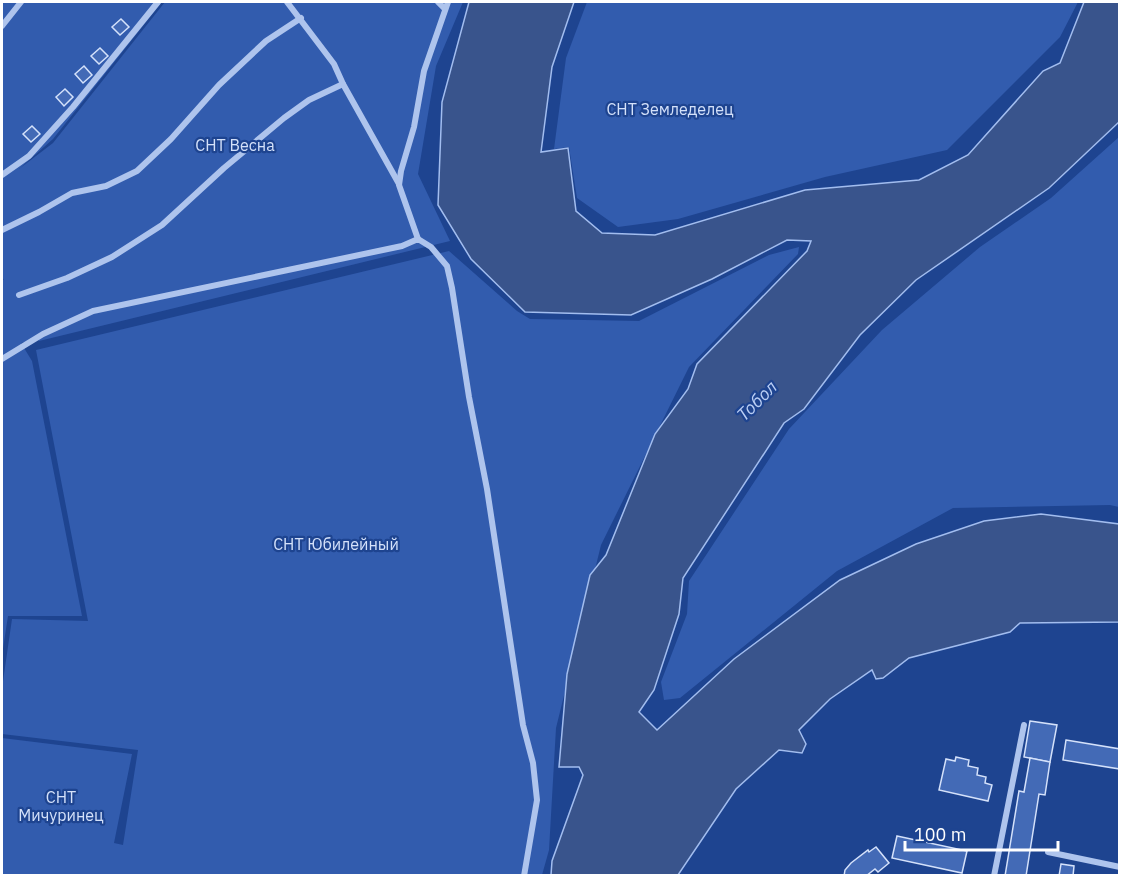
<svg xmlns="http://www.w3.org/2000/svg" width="1121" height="877" font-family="'IBM Plex Sans',sans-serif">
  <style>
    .green { fill: #325cae }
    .water { fill: #39548c; stroke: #a2bdef; stroke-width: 1.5 }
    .building { fill: #436ab6; stroke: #d4e1fa; stroke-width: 1.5 }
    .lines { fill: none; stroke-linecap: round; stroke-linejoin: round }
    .minor { stroke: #aec4ed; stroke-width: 6 }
    .labels { text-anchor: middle; stroke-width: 4.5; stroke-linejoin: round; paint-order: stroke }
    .park-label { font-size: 16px; fill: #d4e1fa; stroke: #1e4490 }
    .water-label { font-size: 18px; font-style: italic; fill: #bacef4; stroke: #1e4490 }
  </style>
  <rect width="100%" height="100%" fill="#1e4490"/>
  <g class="green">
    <path d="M 2,2 L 162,2 L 53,139 L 19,169 L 53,143 L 165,2 L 463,2 L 436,66 L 418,174 L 450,241 L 39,341 L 38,339 L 21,343 L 32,361 L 82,616 L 8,616 L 2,655 L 2,279 L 4,280 L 2,277 Z"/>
    <path d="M 587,2 L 1078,2 L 1060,37 L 947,150 L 825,177 L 678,219 L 618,227 L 577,198 L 569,147 L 554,149 L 566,58 Z"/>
    <path d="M 1119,137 L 1119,507 L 1110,505 L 953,508 L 837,571 L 680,698 L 664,700 L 661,682 L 687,614 L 689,581 L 789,429 L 882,330 L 980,247 L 1051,198 Z"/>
    <path d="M 799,247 L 798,254 L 689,367 L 601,545 L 556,728 L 549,850 L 542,875 L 2,875 L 2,738 L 132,754 L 114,843 L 123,845 L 138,750 L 2,734 L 2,688 L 12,619 L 88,621 L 36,350 L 449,251 L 517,311 L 530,319 L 639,321 L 769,255 Z"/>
  </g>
  <path class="water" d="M 469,2 L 574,2 L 552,67 L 541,152 L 568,148 L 576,211 L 602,233 L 655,235 L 805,190 L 919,180 L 968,155 L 1043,71 L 1060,63 L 1084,2 L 1119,2 L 1119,122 L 1049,188 L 916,280 L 860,335 L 804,409 L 784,423 L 683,578 L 679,614 L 654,690 L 639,712 L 657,730 L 734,659 L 840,580 L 916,544 L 984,521 L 1041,514 L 1119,524 L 1119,622 L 1020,623 L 1010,632 L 909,658 L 883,678 L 876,679 L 872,670 L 830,699 L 799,730 L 806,744 L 802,753 L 779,750 L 736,789 L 678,875 L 551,875 L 552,861 L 583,775 L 579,767 L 559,767 L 567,674 L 590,575 L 606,555 L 655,434 L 688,389 L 697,364 L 807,251 L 811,241 L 787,240 L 712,279 L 631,315 L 525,312 L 471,259 L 438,205 L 442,102 Z"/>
  <g class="building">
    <path d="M 121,19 L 129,27 L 120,35 L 112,27 Z"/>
    <path d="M 100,48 L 108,56 L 99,64 L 91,56 Z"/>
    <path d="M 84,66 L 92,75 L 83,83 L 75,74 Z"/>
    <path d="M 65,89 L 73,97 L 64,106 L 56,97 Z"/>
    <path d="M 32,126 L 40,134 L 31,142 L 23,134 Z"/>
    <path d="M 1030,721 L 1057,725 L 1050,762 L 1024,757 Z"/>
    <path d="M 1066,740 L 1120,749 L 1120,769 L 1063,760 Z"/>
    <path d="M 956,757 L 969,760 L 968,766 L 978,768 L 977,775 L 986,777 L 985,783 L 992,785 L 988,801 L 939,790 L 946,759 L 955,761 Z"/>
    <path d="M 1030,758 L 1050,762 L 1045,795 L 1039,794 L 1026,876 L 1005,876 L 1019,791 L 1024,792 Z"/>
    <path d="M 897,836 L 967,851 L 962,873 L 892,858 Z"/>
    <path d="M 876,847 L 889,863 L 878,872 L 875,869 L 866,876 L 844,876 L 845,870 L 851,863 L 868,850 L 869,852 Z"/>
    <path d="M 1061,864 L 1074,866 L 1073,876 L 1059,876 Z"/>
  </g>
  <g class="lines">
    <g class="minor">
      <path d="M 287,2 L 334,64 L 343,84 L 399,184"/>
      <path d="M 438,2 L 445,9"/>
      <path d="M 2,26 L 21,2"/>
      <path d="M 2,175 L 29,156 L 73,107 L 158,2"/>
      <path d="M 2,230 L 39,212 L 72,193 L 106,186 L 137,171 L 171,139 L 219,85 L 266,41 L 301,18"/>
      <path d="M 418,239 L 399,185 L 401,171 L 414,127 L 424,71 L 448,2"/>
      <path d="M 19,295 L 67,278 L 112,257 L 162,225 L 224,168 L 284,118 L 309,100 L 343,84"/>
      <path d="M 2,359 L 43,334 L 93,311 L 402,246 L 418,239 L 431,247 L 447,266 L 452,288 L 469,397 L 487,489 L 523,725 L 533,763 L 537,800 L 524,876"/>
      <path d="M 1048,852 L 1120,867"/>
      <path d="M 994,876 L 1024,725"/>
    </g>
  </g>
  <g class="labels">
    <g class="park-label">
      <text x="670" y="115">СНТ Земледелец</text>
      <text x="235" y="151">СНТ Весна</text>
      <text x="336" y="550">СНТ Юбилейный</text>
      <text x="61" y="803">СНТ<tspan x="61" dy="18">Мичуринец</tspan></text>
    </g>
    <g class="water-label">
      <text transform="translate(757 401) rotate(-45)" y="6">Тобол</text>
    </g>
  </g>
  <rect width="1121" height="877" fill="none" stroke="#ffffff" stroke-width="6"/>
  <path d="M905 841v9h153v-9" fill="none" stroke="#ffffff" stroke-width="3"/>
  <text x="914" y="841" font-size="18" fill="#ffffff" stroke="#1e4490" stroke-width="4.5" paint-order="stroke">100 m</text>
</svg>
